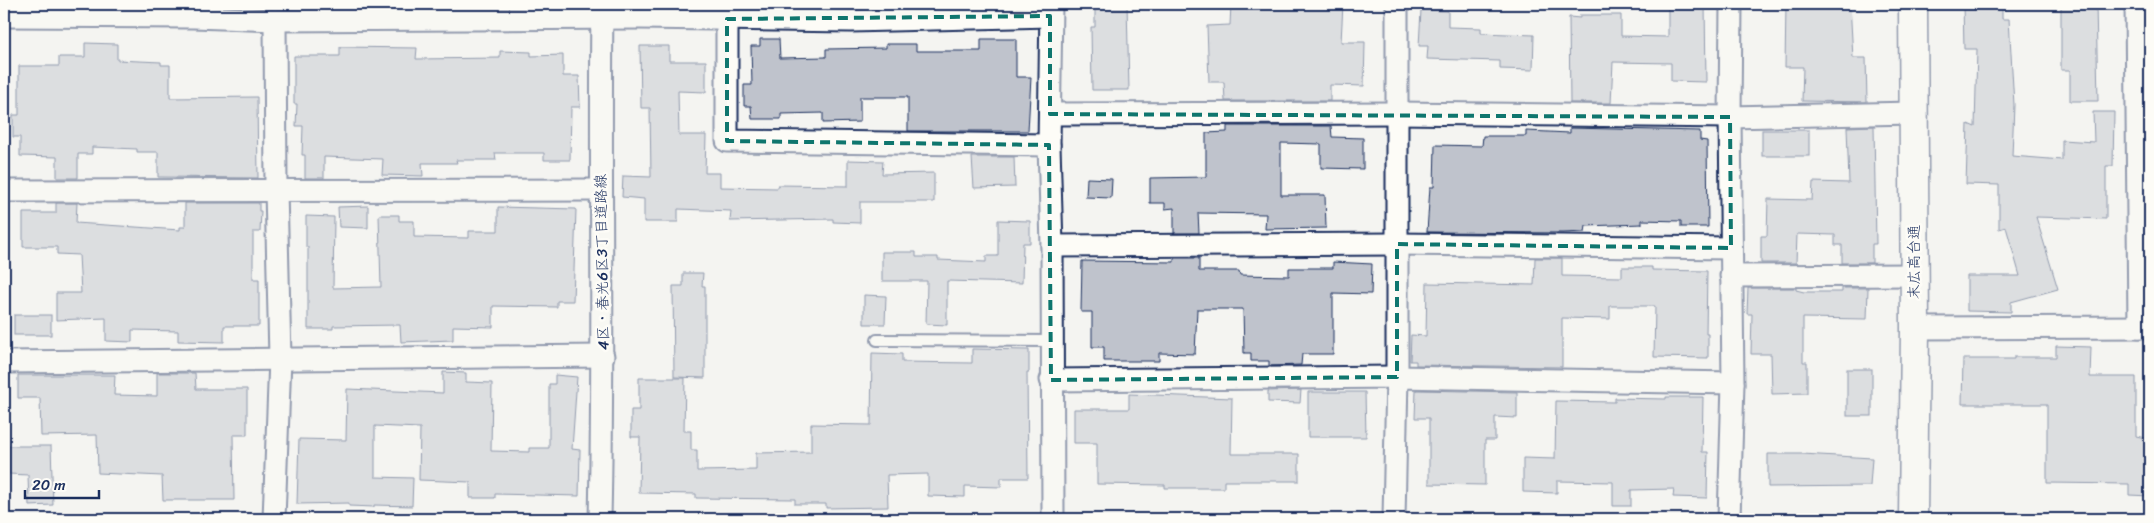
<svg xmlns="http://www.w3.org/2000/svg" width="2154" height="523" font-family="Sriracha,'Klee One',sans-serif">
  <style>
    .building { fill: #bfc3cc; stroke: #1b2f5e }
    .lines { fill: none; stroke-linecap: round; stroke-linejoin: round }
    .lane-casing { stroke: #1b2f5e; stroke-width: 14 }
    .street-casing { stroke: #1b2f5e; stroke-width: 25 }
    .secondary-casing { stroke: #1b2f5e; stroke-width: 31 }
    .lane { stroke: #fdfcf7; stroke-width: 10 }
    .street { stroke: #fdfcf7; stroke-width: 21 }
    .secondary { stroke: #fdfcf7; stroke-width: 28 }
    .marked { fill: none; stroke: #0f766e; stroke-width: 4; stroke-dasharray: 10 6; stroke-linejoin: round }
    .labels { text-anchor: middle; stroke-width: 5; stroke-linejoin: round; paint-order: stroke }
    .street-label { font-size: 15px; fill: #1b2f5e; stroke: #fdfcf7 }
  </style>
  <rect width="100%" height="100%" fill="#f4f4f1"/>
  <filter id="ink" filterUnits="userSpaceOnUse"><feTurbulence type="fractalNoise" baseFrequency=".02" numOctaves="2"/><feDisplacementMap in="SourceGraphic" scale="10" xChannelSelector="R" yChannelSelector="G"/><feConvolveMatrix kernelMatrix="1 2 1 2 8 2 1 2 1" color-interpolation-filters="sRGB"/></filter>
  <g filter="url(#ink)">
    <g class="building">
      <path d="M 1095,4 L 1127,4 L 1129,90 L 1092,90 L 1091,27 L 1095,27 Z"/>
      <path d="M 1231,4 L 1343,4 L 1341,42 L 1365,42 L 1364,86 L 1330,85 L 1330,101 L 1225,101 L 1224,82 L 1209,82 L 1207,26 L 1230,25 Z"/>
      <path d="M 1668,4 L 1705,4 L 1706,82 L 1671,81 L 1671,63 L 1613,62 L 1611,103 L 1570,103 L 1569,17 L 1580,18 L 1580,15 L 1621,15 L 1621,36 L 1668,37 Z"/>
      <path d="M 1786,4 L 1850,4 L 1853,58 L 1866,58 L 1867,102 L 1802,101 L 1803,67 L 1785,67 Z"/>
      <path d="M 1963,4 L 2002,4 L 2002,19 L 2009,19 L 2014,105 L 2012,156 L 2062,160 L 2062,140 L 2094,142 L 2093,112 L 2114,112 L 2113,166 L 2106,166 L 2106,219 L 2036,217 L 2058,289 L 2011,302 L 2011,312 L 1967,311 L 1967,276 L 2020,276 L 2006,227 L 1999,229 L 1999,185 L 1966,184 L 1968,124 L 1975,127 L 1977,49 L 1964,49 Z"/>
      <path d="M 2061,4 L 2096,4 L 2098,101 L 2070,101 L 2070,70 L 2061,70 Z"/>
      <path d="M 1421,10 L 1448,11 L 1448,27 L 1481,28 L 1481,33 L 1534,35 L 1533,70 L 1500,69 L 1500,61 L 1427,59 L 1428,46 L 1419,46 Z"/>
      <path d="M 760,39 L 779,39 L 780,58 L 826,57 L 826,49 L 886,48 L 886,44 L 916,44 L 916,51 L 981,51 L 981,39 L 1016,39 L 1016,77 L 1031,77 L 1028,131 L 908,131 L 908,97 L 860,97 L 860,122 L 823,123 L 823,113 L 781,114 L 781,119 L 752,119 L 751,106 L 744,106 L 744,85 L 752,85 L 751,46 L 760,46 Z"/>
      <path d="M 85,43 L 117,44 L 117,60 L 161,62 L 161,65 L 170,65 L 170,98 L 257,97 L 258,178 L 158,177 L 158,152 L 137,152 L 137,149 L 92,147 L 92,154 L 78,154 L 78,178 L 57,178 L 57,157 L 20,156 L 20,137 L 13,137 L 13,115 L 19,115 L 19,66 L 59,66 L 59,57 L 85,57 Z"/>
      <path d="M 640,46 L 669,46 L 669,61 L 706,61 L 706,92 L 678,91 L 679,135 L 706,135 L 705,173 L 720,173 L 720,187 L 778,188 L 778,185 L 848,186 L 848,160 L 883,161 L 882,174 L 934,173 L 934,202 L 860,202 L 860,223 L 833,222 L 833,219 L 730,221 L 731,211 L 678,209 L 678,222 L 644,222 L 644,199 L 622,197 L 623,176 L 651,177 L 650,108 L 641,108 Z"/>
      <path d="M 340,47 L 417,48 L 416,59 L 500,58 L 500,51 L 531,52 L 531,56 L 563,55 L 563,76 L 579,76 L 580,107 L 571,107 L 570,160 L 544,160 L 544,153 L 495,153 L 496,160 L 456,160 L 457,163 L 422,163 L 423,176 L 382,175 L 383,159 L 324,157 L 324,178 L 305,178 L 305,155 L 302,155 L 303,126 L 296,126 L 297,104 L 294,104 L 294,56 L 340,56 Z"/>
      <path d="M 1227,126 L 1331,126 L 1332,137 L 1363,138 L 1363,169 L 1321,168 L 1321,144 L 1281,143 L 1281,195 L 1325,195 L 1326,228 L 1265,229 L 1266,214 L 1198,213 L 1199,233 L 1174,233 L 1174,208 L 1165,209 L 1165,203 L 1150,203 L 1150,178 L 1206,177 L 1206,133 L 1227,132 Z"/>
      <path d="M 1874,126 L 1876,244 L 1872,244 L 1872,263 L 1842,263 L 1842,245 L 1835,245 L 1835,235 L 1797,234 L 1796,263 L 1761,263 L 1761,236 L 1767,236 L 1768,199 L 1812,200 L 1813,182 L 1849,183 L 1847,127 Z"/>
      <path d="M 1570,128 L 1700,131 L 1700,140 L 1707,141 L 1708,227 L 1681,227 L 1681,221 L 1642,220 L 1642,224 L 1586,226 L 1585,232 L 1563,233 L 1427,232 L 1430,187 L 1434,187 L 1435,145 L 1482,146 L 1483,136 L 1526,136 L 1526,131 L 1570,133 Z"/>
      <rect x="1762" y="130" width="47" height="26"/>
      <path d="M 972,157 L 1014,157 L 1015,187 L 974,188 Z"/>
      <path d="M 1087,178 L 1112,179 L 1111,198 L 1086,197 Z"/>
      <path d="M 56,203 L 77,203 L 76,223 L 180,230 L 180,227 L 185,227 L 185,203 L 259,203 L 259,211 L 261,211 L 260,232 L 253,232 L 253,279 L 259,279 L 259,326 L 224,326 L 224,342 L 178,341 L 178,331 L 132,330 L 132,342 L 106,341 L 106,318 L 56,320 L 56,293 L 81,293 L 79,255 L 57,254 L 57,247 L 23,247 L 23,213 L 56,213 Z"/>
      <path d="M 368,206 L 368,228 L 339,227 L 338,207 Z"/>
      <path d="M 498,207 L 576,209 L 573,301 L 557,301 L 557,307 L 493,306 L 493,327 L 453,326 L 453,340 L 401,342 L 400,325 L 333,326 L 333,329 L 308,329 L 308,247 L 306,247 L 306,216 L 334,217 L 333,288 L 381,287 L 379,215 L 399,215 L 399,221 L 414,221 L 414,237 L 469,238 L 469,231 L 498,231 Z"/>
      <path d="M 998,220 L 1030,221 L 1030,243 L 1023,243 L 1022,283 L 947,281 L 947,325 L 926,324 L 927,281 L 882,281 L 882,252 L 916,252 L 916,257 L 938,257 L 938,260 L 986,262 L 986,256 L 998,256 Z"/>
      <path d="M 1174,258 L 1199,258 L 1199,271 L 1239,271 L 1240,275 L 1289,276 L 1289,268 L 1333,268 L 1333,262 L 1372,264 L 1371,294 L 1333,293 L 1333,354 L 1302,354 L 1301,365 L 1269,366 L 1269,361 L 1251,361 L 1251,353 L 1244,353 L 1243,309 L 1197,309 L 1195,354 L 1159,353 L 1159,361 L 1104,361 L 1104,347 L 1092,347 L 1092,312 L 1081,312 L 1082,261 L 1174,262 Z"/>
      <path d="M 1535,258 L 1562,258 L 1562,276 L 1622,277 L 1622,267 L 1652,267 L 1652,270 L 1707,271 L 1706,334 L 1708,334 L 1708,358 L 1654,357 L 1655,306 L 1610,306 L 1610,319 L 1562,318 L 1562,367 L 1416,365 L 1416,361 L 1410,361 L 1411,335 L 1426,336 L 1427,283 L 1534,285 Z"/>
      <path d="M 683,273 L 703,273 L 702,286 L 705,286 L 705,378 L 674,377 L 673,286 L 683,286 Z"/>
      <path d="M 1748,288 L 1796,288 L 1796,290 L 1804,292 L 1842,292 L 1842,288 L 1868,288 L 1867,319 L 1803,318 L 1803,362 L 1807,362 L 1807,393 L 1772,394 L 1771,354 L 1751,354 L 1752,314 L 1747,314 Z"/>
      <path d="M 864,295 L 886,296 L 885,324 L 864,324 Z"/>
      <rect x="14" y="315" width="37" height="20"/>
      <path d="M 2056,346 L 2091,347 L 2090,377 L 2136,377 L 2136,436 L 2150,439 L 2150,496 L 2129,495 L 2129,484 L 2047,483 L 2047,404 L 1962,404 L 1963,359 L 2014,359 L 2014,357 L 2056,357 Z"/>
      <path d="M 972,349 L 1029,350 L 1029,372 L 1027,372 L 1028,478 L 1001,478 L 1001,487 L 965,486 L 965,497 L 928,496 L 928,474 L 887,475 L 888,507 L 826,508 L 826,504 L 795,504 L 795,499 L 696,498 L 696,494 L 639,493 L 640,437 L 631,437 L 631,410 L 639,410 L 639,378 L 685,378 L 684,431 L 691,431 L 691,450 L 697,450 L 697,471 L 756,470 L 756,453 L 811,452 L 811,424 L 871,425 L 872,353 L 902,354 L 902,362 L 972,363 Z"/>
      <rect x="1847" y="369" width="25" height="47"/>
      <path d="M 443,372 L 466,373 L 466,382 L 492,383 L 491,451 L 529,452 L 529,448 L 549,448 L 549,384 L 555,384 L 555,375 L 577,377 L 572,449 L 580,450 L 579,496 L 495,494 L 495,498 L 470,498 L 470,482 L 419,480 L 420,428 L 375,426 L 375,477 L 413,478 L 412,506 L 374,505 L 374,507 L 349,506 L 349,503 L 297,504 L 299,439 L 346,440 L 347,389 L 443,393 Z"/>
      <path d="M 157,373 L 195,373 L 196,389 L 247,389 L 247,435 L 233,435 L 234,500 L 163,500 L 162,476 L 98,473 L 97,435 L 41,436 L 40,398 L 18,398 L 18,375 L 115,375 L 114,395 L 157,396 Z"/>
      <path d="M 1301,390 L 1300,403 L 1268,402 L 1268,391 Z"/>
      <path d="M 1416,390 L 1517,392 L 1517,418 L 1495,417 L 1495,440 L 1485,440 L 1485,485 L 1429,484 L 1429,418 L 1415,418 Z"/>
      <path d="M 1308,392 L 1365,392 L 1366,437 L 1308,437 Z"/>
      <path d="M 1129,394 L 1232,398 L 1231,454 L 1299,454 L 1299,481 L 1224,481 L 1224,488 L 1165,488 L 1165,485 L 1097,484 L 1097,443 L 1074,443 L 1074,409 L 1129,409 Z"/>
      <path d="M 1666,397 L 1703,397 L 1702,452 L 1708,452 L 1707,498 L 1673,497 L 1674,489 L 1631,490 L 1631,506 L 1613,506 L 1613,482 L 1557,481 L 1557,493 L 1523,492 L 1523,458 L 1555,459 L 1556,401 L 1615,402 L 1615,398 L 1666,399 Z"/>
      <path d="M 9,446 L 51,446 L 53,505 L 29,506 L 28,475 L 9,474 Z"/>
      <path d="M 1768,454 L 1802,454 L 1872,458 L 1870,486 L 1768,487 Z"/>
    </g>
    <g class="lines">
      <defs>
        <path id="lane" d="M 877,340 L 1052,341"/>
        <g id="street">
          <path d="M 1051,4 L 1049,145 L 1052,246 L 1053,519"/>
          <path d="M 2136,4 L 2139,327"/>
          <path d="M 4,16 L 194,17 L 275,20 L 640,18 L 851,21 L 1050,16"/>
          <path d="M 727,19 L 727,141 L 1049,145"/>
          <path d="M 1050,114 L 1397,113 L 1730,117 L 1913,113"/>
          <path d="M 4,191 L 600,190"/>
          <path d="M 1052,246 L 1397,244 L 1731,248"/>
          <path d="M 1731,276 L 1915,275"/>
          <path d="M 1915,328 L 2150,327"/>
          <path d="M 4,362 L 603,356"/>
          <path d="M 1051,380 L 1397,377 L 1733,383"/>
          <path d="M 274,519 L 280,358 L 276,190 L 275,20"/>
          <path d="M 600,519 C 604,348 600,176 602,5"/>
          <path d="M 1394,519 L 1397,377 L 1397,4"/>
          <path d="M 1729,519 L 1733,383 L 1730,117 L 1731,4"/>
        </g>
        <path id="secondary" d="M 1913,519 L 1915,328 L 1913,4"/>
      </defs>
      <use href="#lane" class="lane-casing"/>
      <use href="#street" class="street-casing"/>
      <use href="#secondary" class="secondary-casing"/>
      <use href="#lane" class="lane"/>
      <use href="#street" class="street"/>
      <use href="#secondary" class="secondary"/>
    </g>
  </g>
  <path d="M0 0H2154V523H0ZM 1050,16 L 1050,114 L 1730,117 L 1731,248 L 1397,244 L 1397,377 L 1051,380 L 1049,145 L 727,141 L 727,19 Z" fill="#f4f4f1" fill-opacity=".55" fill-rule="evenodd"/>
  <path class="marked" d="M 1050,16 L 1050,114 L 1730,117 L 1731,248 L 1397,244 L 1397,377 L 1051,380 L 1049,145 L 727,141 L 727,19 Z"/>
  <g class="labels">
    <g class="street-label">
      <text transform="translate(602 262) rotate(-91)" y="5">4区・春光6区3丁目道路線</text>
      <text transform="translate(1914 262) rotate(-90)" y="5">末広高台通</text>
    </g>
  </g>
  <rect width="2154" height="523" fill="none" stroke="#fdfcf7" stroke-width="20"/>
  <rect x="10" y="10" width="2134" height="503" fill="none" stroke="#1b2f5e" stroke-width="2" filter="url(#ink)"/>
  <path d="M25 490v8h74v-8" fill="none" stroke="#1b2f5e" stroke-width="2.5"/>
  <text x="32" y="490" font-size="15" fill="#1b2f5e" stroke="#fdfcf7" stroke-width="4" paint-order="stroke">20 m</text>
</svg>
